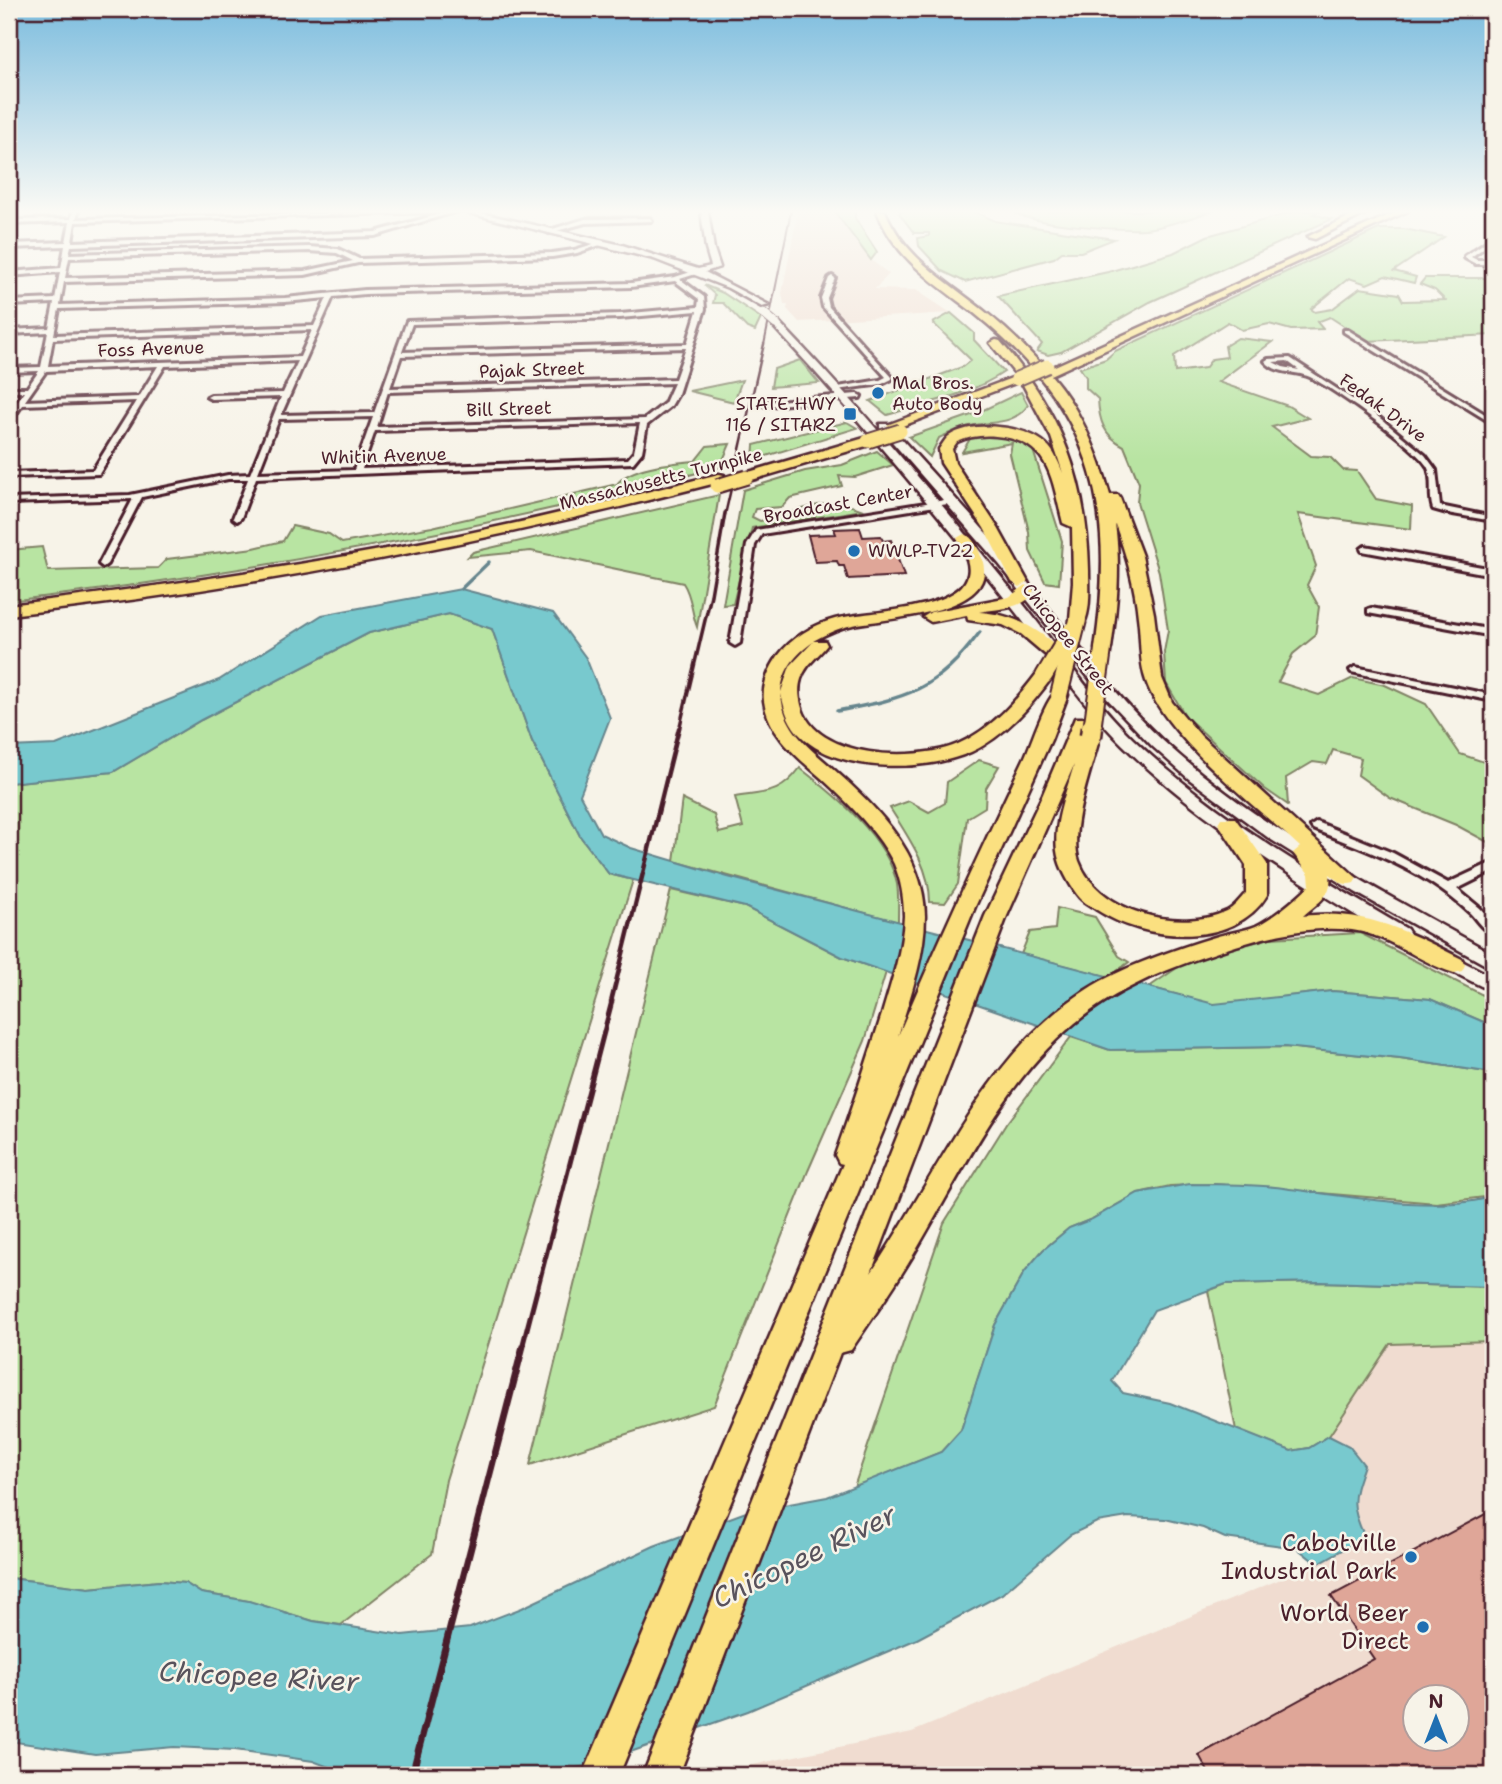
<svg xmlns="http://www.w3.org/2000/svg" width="1502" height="1784" font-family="'Shantell Sans',sans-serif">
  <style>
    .built { fill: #f0dcd0; fill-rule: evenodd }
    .green { fill: #b8e4a2; stroke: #818266; stroke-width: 2 }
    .water { fill: #78c9ce; stroke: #66858d; stroke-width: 2 }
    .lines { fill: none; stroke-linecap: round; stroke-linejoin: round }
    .stream { stroke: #66858d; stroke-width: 3.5 }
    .building { fill: #dfa698; stroke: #4a1f2b; stroke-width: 2; fill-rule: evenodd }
    .street-casing { stroke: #4a1f2b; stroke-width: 6 }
    .secondary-casing { stroke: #4a1f2b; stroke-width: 5 }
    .highway-casing { stroke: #4a1f2b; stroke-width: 5 }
    .street { fill: #f7f3e8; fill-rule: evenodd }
    .secondary { fill: #f7f3e8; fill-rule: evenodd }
    .highway { fill: #fbe080; fill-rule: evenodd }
    .rail-far5 { stroke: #4a1f2b; stroke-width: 2 }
    .rail-far4 { stroke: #4a1f2b; stroke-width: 2.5 }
    .rail-far3 { stroke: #4a1f2b; stroke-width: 3.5 }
    .rail-far2 { stroke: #4a1f2b; stroke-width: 4.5 }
    .rail-far1 { stroke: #4a1f2b; stroke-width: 5 }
    .rail { stroke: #4a1f2b; stroke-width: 7 }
    .secondary-bridge-casing { stroke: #4a1f2b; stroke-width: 11; stroke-linecap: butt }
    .highway-bridge-far2-casing { stroke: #4a1f2b; stroke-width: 17; stroke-linecap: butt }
    .highway-bridge-far1-casing { stroke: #4a1f2b; stroke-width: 20; stroke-linecap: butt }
    .highway-bridge-casing { stroke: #4a1f2b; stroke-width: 25; stroke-linecap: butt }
    .secondary-bridge { stroke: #f7f3e8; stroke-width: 9 }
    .highway-bridge-far2 { stroke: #fbe080; stroke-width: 13 }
    .highway-bridge-far1 { stroke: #fbe080; stroke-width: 16 }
    .highway-bridge { stroke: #fbe080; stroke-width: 20 }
    .poi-dot { fill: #1f6fb2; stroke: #f7f3e8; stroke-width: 2.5 }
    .labels { text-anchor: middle; stroke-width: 5; stroke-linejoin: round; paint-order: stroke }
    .far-street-label { font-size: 18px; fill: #4a1f2b; stroke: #f7f3e8 }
    .far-poi-label { font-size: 18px; fill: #4a1f2b; stroke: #f7f3e8; text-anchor: start }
    .near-poi-label { font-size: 24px; fill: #4a1f2b; stroke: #f7f3e8; text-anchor: end }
    .near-water-label { font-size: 28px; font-style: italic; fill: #58525c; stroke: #f7f3e8 }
  </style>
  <rect width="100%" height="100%" fill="#f7f3e8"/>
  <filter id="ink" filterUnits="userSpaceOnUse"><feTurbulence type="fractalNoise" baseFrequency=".0143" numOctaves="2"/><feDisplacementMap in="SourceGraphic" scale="14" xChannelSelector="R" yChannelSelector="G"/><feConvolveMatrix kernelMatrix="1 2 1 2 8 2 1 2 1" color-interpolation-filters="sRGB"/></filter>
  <g filter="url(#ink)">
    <g class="built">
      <path d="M 798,211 L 833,211 L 871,260 L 889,274 L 875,289 L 916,290 L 951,313 L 799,322 L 787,309 L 788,304 L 784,304 L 782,293 Z"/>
      <path d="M 1493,1341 L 1493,1775 L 722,1775 L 723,1771 L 912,1732 L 1317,1564 L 1364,1537 L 1357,1522 L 1352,1500 L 1364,1465 L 1349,1446 L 1329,1436 L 1390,1344 ZM 1414,1696 L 1456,1696 L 1456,1738 L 1414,1738 Z"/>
    </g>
    <g class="green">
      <path d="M 834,211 L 855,211 L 855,218 L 877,252 L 871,260 Z"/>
      <path d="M 901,211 L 973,211 L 995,221 L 1114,239 L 1081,252 L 1062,252 L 1054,258 L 965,282 L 942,271 L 919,246 L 918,238 L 929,236 L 929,233 L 914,233 L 899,213 Z"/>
      <path d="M 1012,211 L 1213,211 C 1192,217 1167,227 1145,229 C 1121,230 1028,225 1012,211 Z"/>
      <path d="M 1297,211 L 1321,211 L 1313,214 L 1332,219 L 1150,302 L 1061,352 L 1048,355 L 1037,351 L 1042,344 L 998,296 L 1108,272 L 1173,253 L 1207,236 Z"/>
      <path d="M 1379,229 L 1404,229 L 1444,237 L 1394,271 L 1416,277 L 1414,283 L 1385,276 L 1367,284 L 1349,278 L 1311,309 L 1315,312 L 1332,309 L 1360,288 L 1399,294 L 1403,301 L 1445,300 L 1435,290 L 1420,284 L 1425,278 L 1493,278 L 1493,335 L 1367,341 L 1330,317 L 1317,322 L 1323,329 L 1291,330 L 1269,324 L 1242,330 L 1228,322 L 1174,356 L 1175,372 L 1205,368 L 1212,359 L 1227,357 L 1225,346 L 1238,338 L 1272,342 L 1218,382 L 1288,406 L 1308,418 L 1272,427 L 1311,456 L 1330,457 L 1343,470 L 1357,471 L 1376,499 L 1412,506 L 1411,529 L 1298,514 L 1316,566 L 1307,585 L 1319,607 L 1315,636 L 1293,654 L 1278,682 L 1319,695 L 1353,678 L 1385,685 L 1426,704 L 1460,754 L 1493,765 L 1493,845 L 1456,825 L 1390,798 L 1358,775 L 1361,758 L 1333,750 L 1327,764 L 1313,762 L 1286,778 L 1288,805 L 1265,789 L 1186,717 L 1166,683 L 1164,652 L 1168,630 L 1159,572 L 1137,502 L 1139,483 L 1124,446 C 1104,436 1099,421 1098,399 L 1086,388 L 1086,377 L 1080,368 L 1106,359 L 1115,351 Z"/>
      <path d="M 704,285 L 723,293 L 761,318 L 755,331 L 747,328 L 723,303 L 713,303 L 715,295 Z"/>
      <path d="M 951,313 L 974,333 L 974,340 L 1004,372 C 971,395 925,403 887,415 L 870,401 L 962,367 L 971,360 L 933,323 Z"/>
      <path d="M 800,360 L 819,383 L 771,387 L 774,369 Z"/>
      <path d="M 742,380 L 734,402 L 689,391 Z"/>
      <path d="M 1021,392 L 1028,405 C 1013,427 989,420 966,427 C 957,429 948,434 939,438 L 930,457 L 909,437 L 977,413 Z"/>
      <path d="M 847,422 L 857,428 L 753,460 L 754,445 Z"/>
      <path d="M 998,435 L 1019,439 L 1032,447 L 1062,541 L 1059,584 L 1045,582 L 1030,551 L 1029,532 L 1010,454 L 1012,443 L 962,452 L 970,439 Z"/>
      <path d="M 730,444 L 720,467 C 486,529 249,573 9,601 L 9,550 L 42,547 L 48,571 L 158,568 L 167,559 L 254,548 L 283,541 L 292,526 L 329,534 L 342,543 L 432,527 L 617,484 C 630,466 673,463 695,461 L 707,446 Z"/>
      <path d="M 877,451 L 893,465 L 855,477 L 839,476 L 842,486 L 790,498 L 782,507 L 755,509 L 752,517 L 760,521 C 798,514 823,493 863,510 L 752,528 L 733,604 L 723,605 L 743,490 L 805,471 L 842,465 Z"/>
      <path d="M 719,495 L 697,627 C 691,612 692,596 683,583 L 531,551 L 468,557 L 473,552 Z"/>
      <path d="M 449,614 L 492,629 L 532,741 L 580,836 L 609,874 L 633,880 L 446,1480 L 432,1554 L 341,1625 L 313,1621 L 248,1601 L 201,1593 L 185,1583 L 159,1581 L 89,1588 L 9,1578 L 9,783 L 113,772 L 201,720 L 369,633 Z"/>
      <path d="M 979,760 L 999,766 L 986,788 L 985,807 L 967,818 L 958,884 L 945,903 L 930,902 C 930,867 908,837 890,808 L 909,801 L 929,812 L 945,803 L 947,782 Z"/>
      <path d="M 800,768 C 836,796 887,837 897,884 C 899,896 898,910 898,922 L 674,861 L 682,799 L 714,815 L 719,833 L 743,827 L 735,797 C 766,792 780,795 800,768 Z"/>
      <path d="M 671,890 L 745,907 L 842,957 L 886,972 L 865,1041 L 808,1171 L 714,1406 L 530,1465 Z"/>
      <path d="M 1057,908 L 1095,917 L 1119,956 L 1129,962 L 1109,977 L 1021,954 L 1030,932 L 1055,929 Z"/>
      <path d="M 1360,933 L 1493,1000 L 1493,1026 L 1430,999 L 1332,991 L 1214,1005 L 1149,987 L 1187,961 L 1270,938 Z"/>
      <path d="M 1071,1037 L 1110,1050 L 1285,1047 L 1400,1059 L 1493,1073 L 1493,1196 L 1436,1203 L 1215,1184 L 1170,1186 L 1138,1193 L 1092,1219 L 1069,1228 L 1043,1250 L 1025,1271 L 995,1325 L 961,1430 L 941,1452 L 854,1487 L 944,1223 L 1006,1124 Z"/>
      <path d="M 1321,1282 L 1493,1287 L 1493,1341 L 1390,1344 L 1329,1436 L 1309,1448 L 1291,1451 L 1236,1430 L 1208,1291 L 1226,1284 Z"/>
    </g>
    <g class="water">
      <path d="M 461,589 L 553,613 L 586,658 L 610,718 L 580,795 L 601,834 L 631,848 L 728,877 L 1214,1004 L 1332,991 L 1430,999 L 1493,1026 L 1493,1073 L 1400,1059 L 1285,1047 L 1110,1050 L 842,957 L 745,907 L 609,874 L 580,836 L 532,741 L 492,629 L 449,614 L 369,633 L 201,720 L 113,772 L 9,783 L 9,747 L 56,745 L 219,680 L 322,615 Z"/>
      <path d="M 1190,1184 C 1218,1184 1247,1184 1275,1187 C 1334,1194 1439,1215 1493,1196 L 1493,1287 L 1321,1282 L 1226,1284 L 1154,1310 L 1112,1381 L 1123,1393 L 1170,1403 L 1291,1451 L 1309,1448 L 1329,1436 L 1349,1446 L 1364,1465 C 1353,1497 1349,1505 1365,1537 L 1317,1564 L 1297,1548 L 1225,1538 L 1203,1528 L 1165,1519 L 1128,1517 L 1097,1522 L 1070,1535 L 1002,1594 L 917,1639 L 748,1711 L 596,1764 L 541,1775 L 350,1775 L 313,1761 L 235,1750 L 174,1747 L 95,1754 L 9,1741 L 9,1578 L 89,1588 L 159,1581 L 185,1583 L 201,1593 L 249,1601 L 313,1621 L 402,1635 L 470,1628 L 522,1608 L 654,1546 L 746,1512 L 827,1497 L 941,1452 L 961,1430 L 995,1325 L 1025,1271 L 1043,1250 L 1069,1228 L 1092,1219 L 1138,1193 Z"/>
    </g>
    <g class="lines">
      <g class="stream">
        <path d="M 461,589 L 489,562"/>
        <path d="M 837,711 C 907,698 936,691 980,632"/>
      </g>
    </g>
    <g class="building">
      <path d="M 860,528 L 863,537 L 881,536 L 883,541 L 891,540 L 904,576 L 848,579 L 844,566 L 839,566 L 837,561 L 815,562 L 808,535 L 836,534 L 834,529 Z"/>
      <path d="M 1493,1510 L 1493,1775 L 1210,1775 L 1199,1755 L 1374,1659 L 1331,1596 ZM 1415,1697 L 1457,1697 L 1457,1739 L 1415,1739 Z"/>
    </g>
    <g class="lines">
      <defs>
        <g id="street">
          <path d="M 73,211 L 78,211 L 76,219 L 432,211 L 438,212 L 75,222 L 72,242 L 375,232 L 451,211 L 458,211 L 375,236 L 71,246 L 69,254 L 309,247 L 338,249 L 359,259 L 552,253 L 574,250 L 600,242 L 603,244 L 577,253 L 552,257 L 358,263 L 305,275 L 64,282 L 60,305 L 285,298 L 365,290 L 631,283 L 675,277 L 697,270 L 699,273 L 680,279 L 704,297 L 705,309 L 678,394 L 671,406 L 647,425 L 642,452 L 633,463 L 256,478 L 241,518 L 237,521 L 233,518 L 248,479 L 228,479 L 142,497 L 107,564 L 103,567 L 99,564 L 133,499 L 9,503 L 9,499 L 130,495 L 228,475 L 250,474 L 281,397 L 211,399 L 207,397 L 211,395 L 283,393 L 298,361 L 165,366 L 99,474 L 9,477 L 9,473 L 93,470 L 136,401 L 22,405 L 12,420 L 9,420 L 9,413 L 24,392 L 9,392 L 9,388 L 27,388 L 39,371 L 9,372 L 9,368 L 41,367 L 48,332 L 9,334 L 9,330 L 49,328 L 54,303 L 9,305 L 9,301 L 55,299 L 60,272 L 9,276 L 9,272 L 61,268 L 65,246 L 9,248 L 9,244 L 66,242 L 70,222 L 9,224 L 9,220 L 71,219 ZM 309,251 L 337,253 L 353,261 L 305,271 L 65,278 L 69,258 ZM 675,281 L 699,299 L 698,307 L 620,314 L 407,321 L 374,413 L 281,415 L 333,297 L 365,294 L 631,287 ZM 327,298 L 314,326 L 54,335 L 59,309 L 285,302 ZM 697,311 L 687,344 L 402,352 L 412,324 L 620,318 ZM 312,330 L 300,357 L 48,366 L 53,339 ZM 686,348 L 675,379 L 390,388 L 401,356 ZM 158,366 L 139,397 L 25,401 L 46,371 ZM 674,383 L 665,403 L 645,419 L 377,427 L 388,392 ZM 373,417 L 354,470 L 258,473 L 279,419 ZM 640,423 L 634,452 L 628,459 L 362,469 L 375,431 Z"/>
          <path d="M 650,218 L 652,221 L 585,223 L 549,233 L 546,231 L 585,219 Z"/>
          <path d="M 1493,237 L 1493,241 L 1471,257 L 1477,260 L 1493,260 L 1493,264 L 1476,264 L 1465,258 L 1465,256 Z"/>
          <path d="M 832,276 L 835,278 L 827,298 L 829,307 L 892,377 L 892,379 L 882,384 L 836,390 L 832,388 L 880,380 L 886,377 L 823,307 L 821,298 L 829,278 Z"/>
          <path d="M 1344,330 L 1348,330 L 1493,419 L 1493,424 L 1344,332 Z"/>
          <path d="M 1290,358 L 1375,414 L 1425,455 L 1436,470 L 1440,506 L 1493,517 L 1493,521 L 1447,513 L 1433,509 C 1428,495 1434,479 1427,466 C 1414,445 1334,389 1310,377 C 1294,370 1277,375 1265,361 L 1268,359 ZM 1287,361 L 1299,370 L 1283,367 L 1273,362 Z"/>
          <path d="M 857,394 L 861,396 L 860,398 L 766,406 L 762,404 L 766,402 Z"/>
          <path d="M 951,499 L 954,499 L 954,503 L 762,534 L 755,545 L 740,643 L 735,646 L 730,643 L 747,545 L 756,530 Z"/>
          <path d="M 1365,546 L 1493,569 L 1493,575 L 1362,551 L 1361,549 Z"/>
          <path d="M 1371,608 L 1493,630 L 1493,636 L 1368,613 L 1368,609 Z"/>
          <path d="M 1355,667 L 1493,695 L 1493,701 L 1351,672 L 1350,670 Z"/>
          <path d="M 1317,822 L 1393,853 L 1448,883 L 1493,862 L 1493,871 L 1457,889 L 1480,908 L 1493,922 L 1493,934 C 1483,931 1477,920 1470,913 C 1458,902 1445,892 1431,883 C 1395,860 1353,845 1313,829 L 1311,826 Z"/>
        </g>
        <g id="secondary">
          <path d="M 461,211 L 472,211 L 622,245 L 698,269 L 711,266 L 706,249 L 701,211 L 708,211 L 714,249 L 720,267 L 705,272 L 769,305 L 762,307 L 728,288 L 654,259 Z"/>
          <path d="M 773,322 L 779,322 C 864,411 942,504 1019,599 C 1057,645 1090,697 1133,739 C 1213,815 1312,874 1407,929 L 1410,934 L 1407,939 L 1395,939 C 1300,882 1202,823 1123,745 C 1080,703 1048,652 1010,605 C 934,509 856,415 773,326 Z"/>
          <path d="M 880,424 L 888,424 C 934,475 981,525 1024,578 C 1069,632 1110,691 1161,739 C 1258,829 1379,890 1493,954 L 1493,969 L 1355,892 L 1270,839 L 1189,779 L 1152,746 L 1097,688 L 999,564 L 880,428 Z"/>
          <path d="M 1444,952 L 1493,977 L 1493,992 L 1437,964 L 1435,959 L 1437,954 Z"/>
        </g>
        <g id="highway">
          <path d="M 877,211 L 885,211 C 905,258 944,279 983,310 C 1006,328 1027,348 1046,370 L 1398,211 L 1408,211 L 1051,375 C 1081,410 1098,452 1110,495 L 1118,495 L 1120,498 L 1142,556 L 1154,614 L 1162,678 L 1172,702 L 1201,736 L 1357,878 L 1354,883 C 1343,886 1338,881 1330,874 C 1333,896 1318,902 1303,916 C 1364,908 1409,932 1462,959 L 1465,965 L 1462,971 L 1454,973 C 1418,962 1390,935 1352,930 C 1306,924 1255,939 1212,954 C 1163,970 1115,990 1075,1023 C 1002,1083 962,1173 915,1252 C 895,1286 873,1317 851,1350 L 840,1353 L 679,1775 L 643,1775 L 985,916 L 1043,794 L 1075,718 L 1087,718 L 1090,722 L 1086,732 L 1097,732 L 1100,736 C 1092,768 1068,830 1079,861 C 1098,913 1180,933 1227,911 C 1234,908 1240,899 1246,893 L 1246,865 L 1218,823 L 1221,818 L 1235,818 L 1267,864 L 1267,895 C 1234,950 1144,941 1097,910 C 1092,906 1084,903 1080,898 C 1072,889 1062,871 1059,860 C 1050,831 1066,793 1074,765 L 1007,916 L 871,1273 C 940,1172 989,1044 1101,981 C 1137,962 1176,949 1215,937 C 1228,933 1244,931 1256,926 C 1275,917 1294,900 1310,885 L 1309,874 L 1293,853 L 1300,847 C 1256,806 1164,736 1146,681 C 1139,662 1141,637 1138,617 C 1135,585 1126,554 1115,524 C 1121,567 1117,607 1111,649 L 1103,654 L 1095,649 C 1116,504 1093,408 974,313 C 935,283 895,259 877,211 Z"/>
          <path d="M 1361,211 L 1371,211 L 1315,239 L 1307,237 Z"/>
          <path d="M 996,340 L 1000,341 C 1060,410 1087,478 1089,570 C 1089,586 1091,610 1084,623 L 1072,623 L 1070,620 L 1073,582 L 1072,527 L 1063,523 C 1052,483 1052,445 1004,437 C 988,434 972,435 957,442 L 952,449 L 955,463 L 998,528 L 1028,582 L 1020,587 L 1012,582 L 984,528 L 941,463 L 939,449 C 942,445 945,439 949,436 C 973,420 1025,425 1046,444 C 1054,451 1059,463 1063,473 L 1051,437 L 1021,381 L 897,428 L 889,428 L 887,425 L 1017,376 L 990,343 Z"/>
          <path d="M 868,437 L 874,441 L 873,444 L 752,480 L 747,481 L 740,477 L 742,474 Z"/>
          <path d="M 719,474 L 724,475 L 724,481 C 489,542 250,589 9,615 L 9,605 C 158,587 307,565 455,536 C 544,518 631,496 719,474 Z"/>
          <path d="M 964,534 C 973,536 979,550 982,559 C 1001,614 884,618 853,625 C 838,628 826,634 813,641 L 825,641 L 827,645 C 818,657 806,664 801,679 C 798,688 799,696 801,705 C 814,760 917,762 958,744 C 992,729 1016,701 1038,672 L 1050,672 L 1053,676 C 1031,706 1005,736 971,752 C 926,772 839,773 802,737 C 789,725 785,711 781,694 C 783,724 802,742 823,760 C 869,800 925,850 925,916 C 925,956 910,997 898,1036 C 938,942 980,851 1024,759 C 1031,745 1047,693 1059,690 L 1068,695 L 1051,740 L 975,907 L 619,1775 L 583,1775 L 843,1164 L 839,1163 L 835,1155 C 852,1108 867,1061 882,1014 C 891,983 903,949 904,916 C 904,899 901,880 894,864 C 880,835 854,809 831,787 C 805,762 769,739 764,701 C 762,685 769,669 778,656 C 791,638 813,625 835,619 C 866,611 954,611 967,578 C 973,564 962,549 957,538 ZM 813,642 L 790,666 L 781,692 C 783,669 795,655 813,642 Z"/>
          <path d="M 1026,585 L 1034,590 C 1028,609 997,609 979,612 C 1012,614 1035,627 1059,648 L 1061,652 L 1059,656 L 1047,656 L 1021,634 L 1003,625 L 968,620 L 967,615 L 931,622 L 923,617 L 931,612 L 1009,597 Z"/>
        </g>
      </defs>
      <use href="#street" class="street-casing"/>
      <use href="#secondary" class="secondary-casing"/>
      <use href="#highway" class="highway-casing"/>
      <use href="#street" class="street"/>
      <use href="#secondary" class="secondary"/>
      <use href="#highway" class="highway"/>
      <path class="rail-far5" d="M 764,345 L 791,211"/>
      <path class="rail-far4" d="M 725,515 L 764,344"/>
      <path class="rail-far3" d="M 679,730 L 711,595 L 725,513"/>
      <path class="rail-far2" d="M 611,1002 L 679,728"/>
      <path class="rail-far1" d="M 522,1348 L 612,1001"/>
      <path class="rail" d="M 412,1775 L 523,1346"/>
      <defs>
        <path id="secondary-bridge" d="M 763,313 L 776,324"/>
        <g id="highway-bridge-far2">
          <path d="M 1017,379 L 1047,366"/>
          <path d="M 868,441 L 900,431"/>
          <path d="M 717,486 L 747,477"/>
        </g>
        <g id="highway-bridge-far1">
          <path d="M 1044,676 L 1071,631"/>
          <path d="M 1059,695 L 1078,620"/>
          <path d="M 1092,730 L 1103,649"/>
        </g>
        <path id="highway-bridge" d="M 1091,736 L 1092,728"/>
      </defs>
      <use href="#secondary-bridge" class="secondary-bridge-casing"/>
      <use href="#highway-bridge-far2" class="highway-bridge-far2-casing"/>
      <use href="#highway-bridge-far1" class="highway-bridge-far1-casing"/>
      <use href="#highway-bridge" class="highway-bridge-casing"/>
      <use href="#secondary-bridge" class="secondary-bridge"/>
      <use href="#highway-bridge-far2" class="highway-bridge-far2"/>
      <use href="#highway-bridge-far1" class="highway-bridge-far1"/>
      <use href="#highway-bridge" class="highway-bridge"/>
    </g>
  </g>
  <linearGradient id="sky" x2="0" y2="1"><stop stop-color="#7bbcde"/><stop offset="0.46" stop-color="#fbfaf5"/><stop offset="1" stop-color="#fbfaf5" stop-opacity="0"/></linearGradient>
  <rect width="1502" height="460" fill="url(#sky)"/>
  <g class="poi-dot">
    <circle cx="878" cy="393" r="7"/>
    <rect x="843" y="407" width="14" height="14" rx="3.5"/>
    <circle cx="854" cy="551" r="7"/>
    <circle cx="1411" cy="1557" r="7"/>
    <circle cx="1423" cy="1627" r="7"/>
  </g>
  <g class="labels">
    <g class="far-street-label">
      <text transform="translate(151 349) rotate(-2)" y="6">Foss Avenue</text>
      <text transform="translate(532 370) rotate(-2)" y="6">Pajak Street</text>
      <text transform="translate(1383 408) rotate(36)" y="6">Fedak Drive</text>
      <text transform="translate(509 409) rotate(-2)" y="6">Bill Street</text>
      <text transform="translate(384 456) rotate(-2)" y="6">Whitin Avenue</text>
      <text transform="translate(661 479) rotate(-14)" y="6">Massachusetts Turnpike</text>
      <text transform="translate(838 504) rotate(-10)" y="6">Broadcast Center</text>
      <text transform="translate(1068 639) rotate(52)" y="6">Chicopee Street</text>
    </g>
    <g class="far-poi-label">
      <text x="892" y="389">Mal Bros.<tspan x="892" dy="21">Auto Body</tspan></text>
      <text x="836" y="410" text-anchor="end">STATE HWY<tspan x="836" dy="21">116 / SITARZ</tspan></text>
      <text x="868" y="557">WWLP-TV22</text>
    </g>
    <g class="near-poi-label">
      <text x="1397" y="1551">Cabotville<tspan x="1397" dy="28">Industrial Park</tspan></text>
      <text x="1409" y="1621">World Beer<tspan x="1409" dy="28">Direct</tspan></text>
    </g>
    <g class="near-water-label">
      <text transform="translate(804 1556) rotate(-26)" y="10">Chicopee River</text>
      <text transform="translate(259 1676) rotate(3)" y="10">Chicopee River</text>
    </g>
  </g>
  <rect width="1502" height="1784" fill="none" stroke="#f7f3e8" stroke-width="35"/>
  <rect x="18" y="18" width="1467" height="1749" fill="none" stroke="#4a1f2b" stroke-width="2.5" filter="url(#ink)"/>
  <g transform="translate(1436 1718)"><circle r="33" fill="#f7f3e8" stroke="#b29e9c" stroke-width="2"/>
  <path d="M0-5L12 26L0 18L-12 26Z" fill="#1f6fb2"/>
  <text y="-10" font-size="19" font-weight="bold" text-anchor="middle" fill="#4a1f2b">N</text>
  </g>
</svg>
